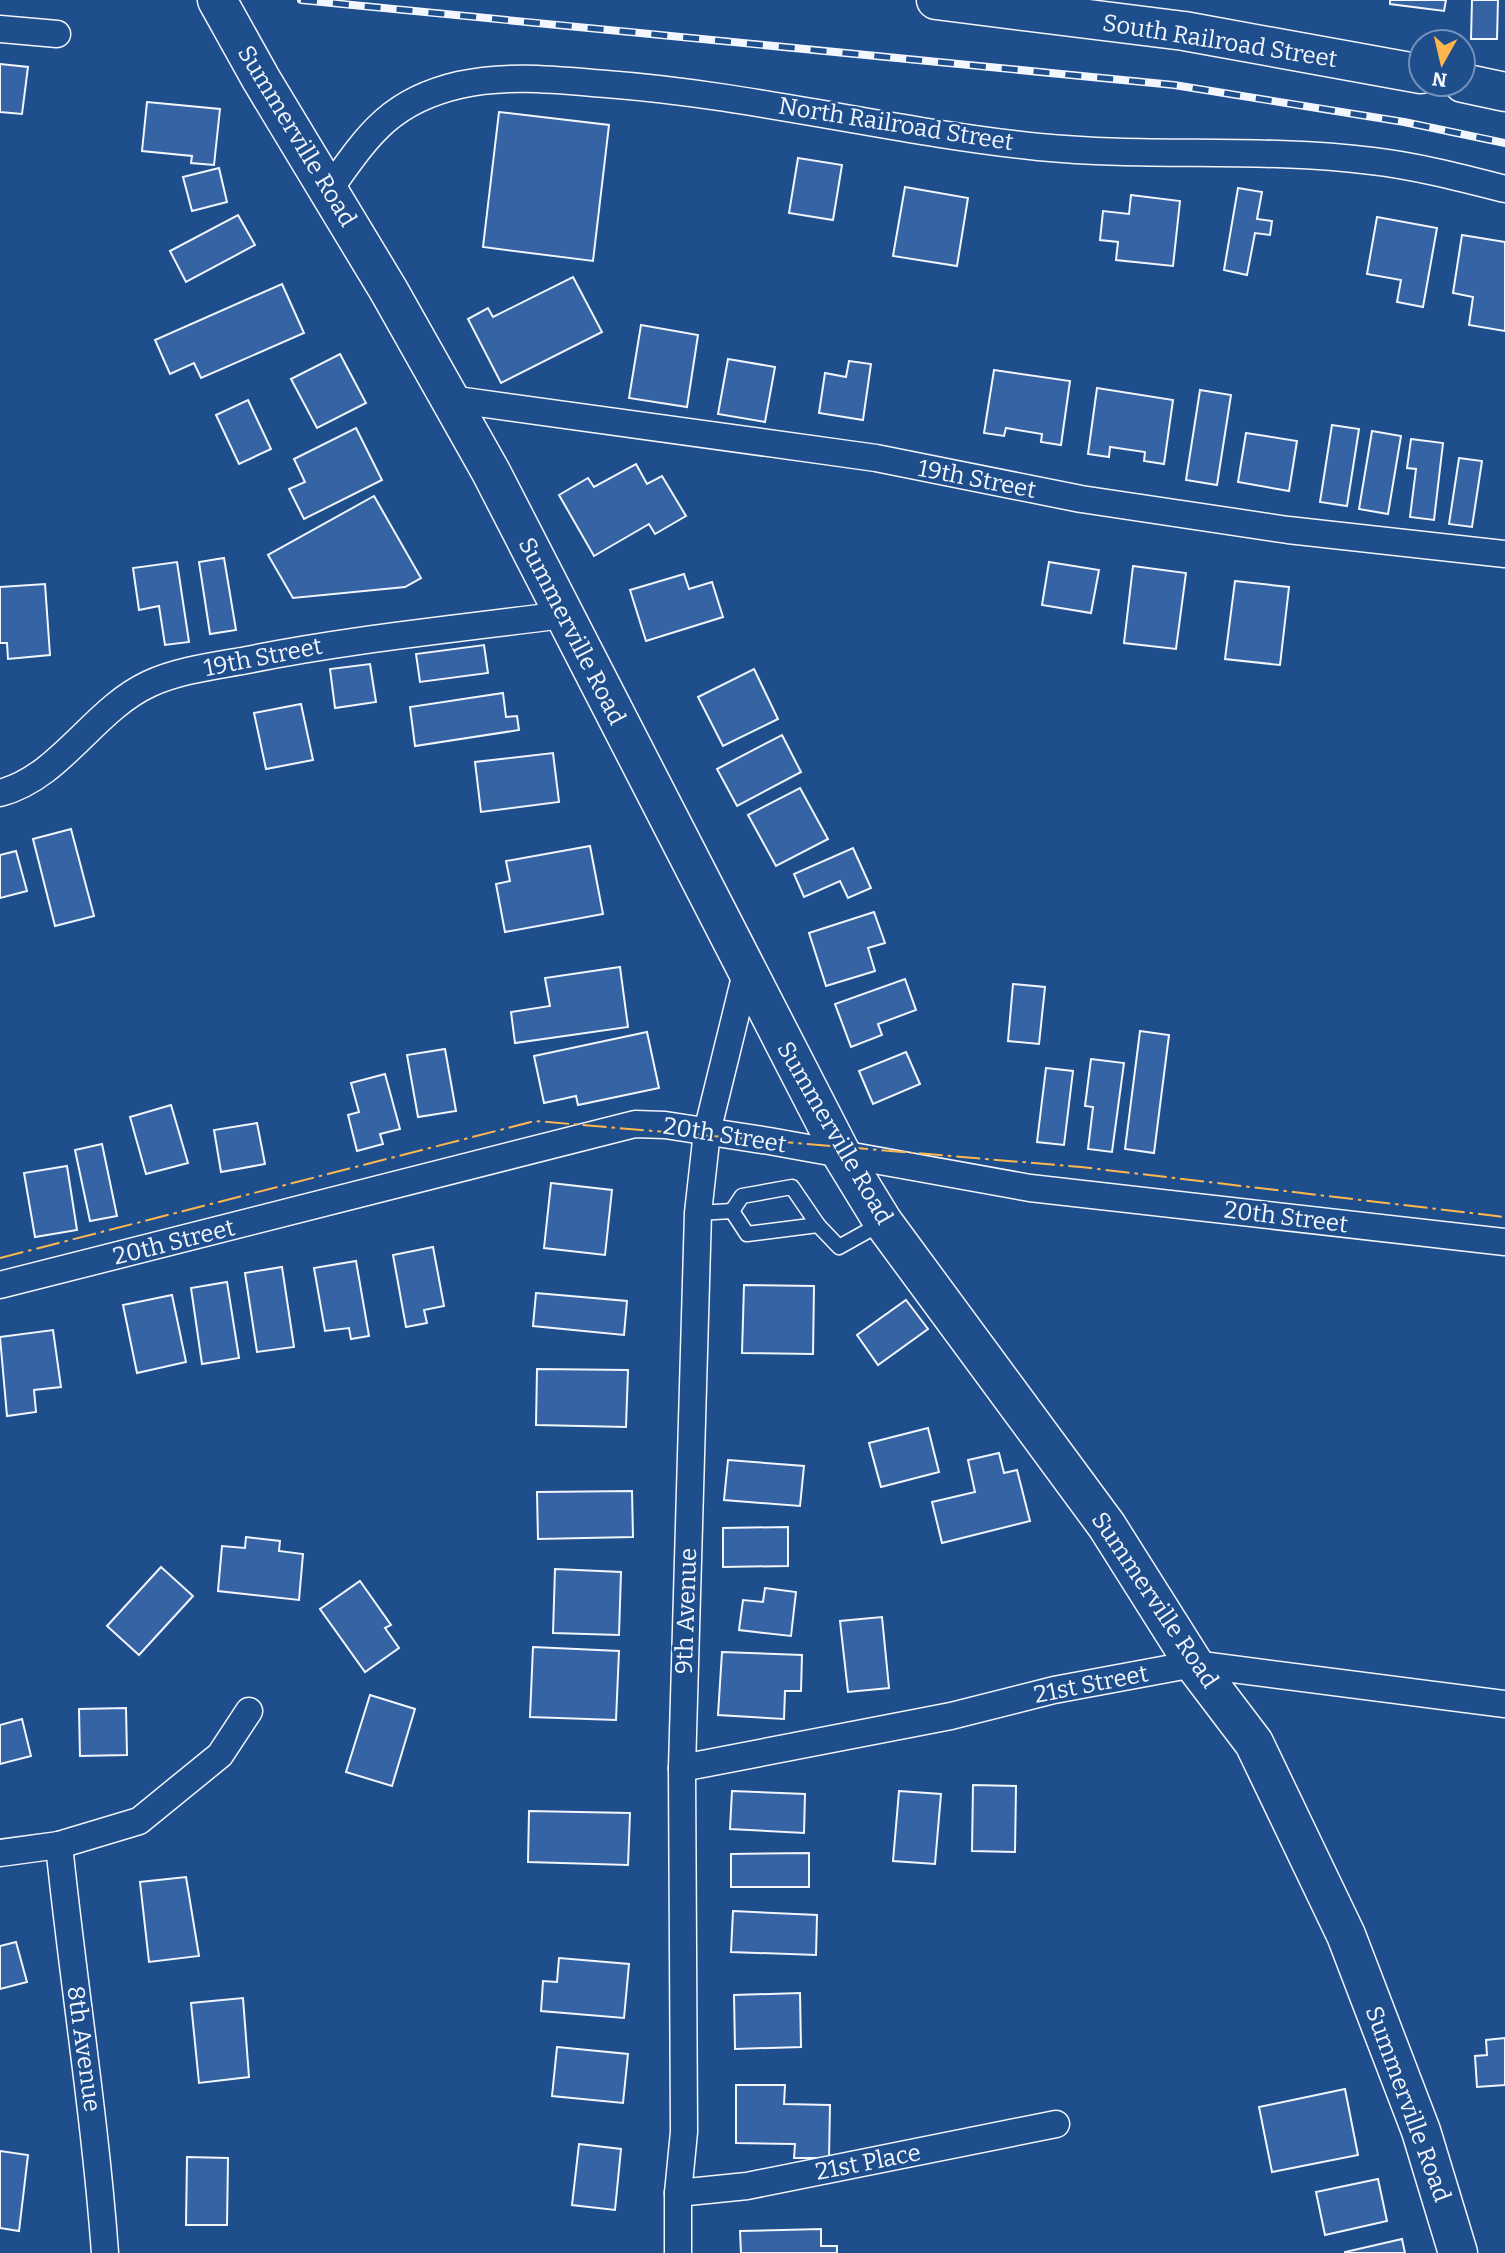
<svg xmlns="http://www.w3.org/2000/svg" width="1505" height="2253" font-family="Bitter,serif">
  <style>
    .building { fill: #3563a3; stroke: #f2f6ff; stroke-width: 2 }
    .lines { fill: none; stroke-linecap: round; stroke-linejoin: round }
    .lane-casing { stroke: #f2f6ff; stroke-width: 17 }
    .street-casing { stroke: #f2f6ff; stroke-width: 29 }
    .secondary-casing { stroke: #f2f6ff; stroke-width: 41 }
    .lane { stroke: #1f4e8c; stroke-width: 14 }
    .street { stroke: #1f4e8c; stroke-width: 26 }
    .secondary { stroke: #1f4e8c; stroke-width: 38 }
    .rail-casing { stroke: #f2f6ff; stroke-width: 8 }
    .rail { stroke: #1f4e8c; stroke-width: 5; stroke-dasharray: 16; stroke-linecap: butt }
    .power { stroke: #ffb74d; stroke-width: 2; stroke-dasharray: 24 5 3.5 5; stroke-linecap: butt }
    .labels { text-anchor: middle; stroke-width: 5; stroke-linejoin: round; paint-order: stroke }
    .street-label { font-size: 24px; fill: #f2f6ff; stroke: #1f4e8c }
  </style>
  <rect width="100%" height="100%" fill="#1f4e8c"/>
  <g class="building">
    <path d="M 1390,0 L 1446,0 L 1444,11 L 1390,4 Z"/>
    <path d="M 1472,0 L 1498,0 L 1497,39 L 1471,39 Z"/>
    <path d="M 0,64 L 28,67 L 22,114 L 0,112 Z"/>
    <path d="M 147,102 L 220,109 L 214,165 L 191,163 L 192,156 L 142,151 Z"/>
    <path d="M 499,112 L 609,125 L 593,261 L 483,247 Z"/>
    <path d="M 798,158 L 842,165 L 833,220 L 789,213 Z"/>
    <path d="M 219,168 L 227,202 L 192,211 L 183,177 Z"/>
    <path d="M 905,187 L 968,198 L 957,266 L 893,256 Z"/>
    <path d="M 1238,188 L 1262,192 L 1257,219 L 1272,221 L 1270,235 L 1255,233 L 1247,275 L 1224,270 Z"/>
    <path d="M 1131,195 L 1180,201 L 1173,266 L 1116,260 L 1118,242 L 1100,240 L 1103,211 L 1129,214 Z"/>
    <path d="M 238,215 L 255,245 L 186,282 L 170,251 Z"/>
    <path d="M 1377,217 L 1437,228 L 1423,307 L 1397,302 L 1401,280 L 1367,274 Z"/>
    <path d="M 1462,235 L 1505,242 L 1505,331 L 1469,325 L 1473,297 L 1453,293 Z"/>
    <path d="M 573,277 L 602,332 L 501,383 L 468,319 L 488,308 L 493,317 Z"/>
    <path d="M 282,284 L 304,333 L 201,378 L 194,363 L 170,374 L 155,340 Z"/>
    <path d="M 641,325 L 698,335 L 687,407 L 629,398 Z"/>
    <path d="M 340,354 L 366,403 L 317,428 L 291,379 Z"/>
    <path d="M 728,359 L 775,367 L 765,422 L 718,414 Z"/>
    <path d="M 849,361 L 871,364 L 863,420 L 819,413 L 825,373 L 846,377 Z"/>
    <path d="M 994,370 L 1070,381 L 1061,445 L 1041,442 L 1042,434 L 1006,428 L 1004,436 L 984,433 Z"/>
    <path d="M 1097,388 L 1173,400 L 1164,464 L 1144,461 L 1145,452 L 1110,447 L 1109,457 L 1088,454 Z"/>
    <path d="M 1200,390 L 1231,395 L 1217,485 L 1186,480 Z"/>
    <path d="M 248,400 L 271,449 L 239,464 L 216,415 Z"/>
    <path d="M 1332,425 L 1359,429 L 1347,506 L 1320,502 Z"/>
    <path d="M 356,428 L 382,480 L 304,519 L 289,489 L 305,482 L 294,459 Z"/>
    <path d="M 1372,431 L 1401,436 L 1388,514 L 1359,509 Z"/>
    <path d="M 1246,433 L 1297,441 L 1289,491 L 1238,482 Z"/>
    <path d="M 1411,439 L 1443,443 L 1434,520 L 1410,517 L 1416,469 L 1407,468 Z"/>
    <path d="M 1459,458 L 1482,461 L 1472,527 L 1449,524 Z"/>
    <path d="M 636,464 L 647,484 L 662,476 L 686,516 L 655,534 L 649,524 L 594,556 L 559,495 L 588,478 L 594,487 Z"/>
    <path d="M 374,496 L 421,578 L 405,587 L 293,598 L 268,555 Z"/>
    <path d="M 224,558 L 236,630 L 210,634 L 199,562 Z"/>
    <path d="M 177,562 L 189,642 L 165,645 L 159,606 L 139,610 L 133,568 Z"/>
    <path d="M 1049,562 L 1099,570 L 1091,613 L 1042,605 Z"/>
    <path d="M 1133,566 L 1186,573 L 1176,649 L 1124,643 Z"/>
    <path d="M 684,574 L 689,589 L 712,582 L 723,617 L 646,641 L 630,590 Z"/>
    <path d="M 1235,581 L 1289,587 L 1280,665 L 1225,659 Z"/>
    <path d="M 45,584 L 50,655 L 8,659 L 7,643 L 0,643 L 0,587 Z"/>
    <path d="M 484,645 L 488,673 L 420,682 L 416,654 Z"/>
    <path d="M 370,664 L 376,702 L 335,708 L 330,669 Z"/>
    <path d="M 754,669 L 778,719 L 723,746 L 698,697 Z"/>
    <path d="M 503,693 L 506,717 L 517,716 L 519,730 L 415,746 L 410,707 Z"/>
    <path d="M 301,704 L 313,760 L 266,769 L 254,713 Z"/>
    <path d="M 782,735 L 801,772 L 737,806 L 717,769 Z"/>
    <path d="M 553,753 L 559,802 L 481,812 L 475,762 Z"/>
    <path d="M 800,788 L 828,839 L 776,866 L 748,815 Z"/>
    <path d="M 71,829 L 94,916 L 55,926 L 33,839 Z"/>
    <path d="M 590,846 L 603,914 L 505,932 L 496,884 L 510,881 L 506,861 Z"/>
    <path d="M 853,848 L 871,888 L 848,898 L 840,881 L 804,897 L 794,874 Z"/>
    <path d="M 16,851 L 27,891 L 0,898 L 0,855 Z"/>
    <path d="M 874,912 L 885,943 L 868,948 L 875,971 L 826,986 L 809,933 Z"/>
    <path d="M 620,967 L 628,1027 L 515,1043 L 511,1012 L 550,1006 L 545,978 Z"/>
    <path d="M 905,979 L 916,1010 L 878,1024 L 882,1035 L 851,1047 L 835,1004 Z"/>
    <path d="M 1013,984 L 1045,987 L 1039,1044 L 1008,1041 Z"/>
    <path d="M 1140,1031 L 1169,1035 L 1154,1153 L 1125,1149 Z"/>
    <path d="M 647,1032 L 659,1088 L 578,1105 L 576,1096 L 544,1103 L 534,1056 Z"/>
    <path d="M 445,1049 L 456,1111 L 418,1117 L 407,1055 Z"/>
    <path d="M 906,1052 L 920,1084 L 873,1104 L 859,1071 Z"/>
    <path d="M 1091,1059 L 1124,1063 L 1112,1152 L 1088,1149 L 1093,1107 L 1085,1106 Z"/>
    <path d="M 1046,1068 L 1073,1071 L 1064,1145 L 1037,1142 Z"/>
    <path d="M 385,1074 L 400,1129 L 380,1134 L 383,1144 L 357,1151 L 348,1115 L 359,1112 L 351,1083 Z"/>
    <path d="M 171,1105 L 188,1163 L 146,1174 L 130,1117 Z"/>
    <path d="M 257,1123 L 265,1164 L 221,1172 L 214,1130 Z"/>
    <path d="M 102,1144 L 117,1216 L 90,1221 L 75,1150 Z"/>
    <path d="M 67,1166 L 77,1230 L 35,1237 L 24,1173 Z"/>
    <path d="M 551,1183 L 612,1190 L 605,1255 L 544,1248 Z"/>
    <path d="M 433,1247 L 444,1306 L 424,1310 L 427,1323 L 406,1327 L 393,1255 Z"/>
    <path d="M 356,1261 L 369,1336 L 351,1339 L 349,1328 L 325,1331 L 314,1268 Z"/>
    <path d="M 282,1267 L 294,1347 L 257,1352 L 245,1273 Z"/>
    <path d="M 227,1282 L 239,1358 L 202,1364 L 191,1288 Z"/>
    <path d="M 744,1285 L 814,1286 L 813,1354 L 742,1353 Z"/>
    <path d="M 536,1293 L 627,1301 L 624,1335 L 533,1326 Z"/>
    <path d="M 172,1295 L 186,1362 L 137,1373 L 123,1305 Z"/>
    <path d="M 906,1300 L 928,1329 L 878,1365 L 857,1335 Z"/>
    <path d="M 53,1330 L 61,1387 L 34,1390 L 36,1412 L 7,1416 L 0,1337 Z"/>
    <path d="M 537,1369 L 628,1370 L 626,1427 L 536,1425 Z"/>
    <path d="M 928,1428 L 939,1472 L 881,1487 L 869,1443 Z"/>
    <path d="M 999,1453 L 1004,1473 L 1017,1470 L 1030,1521 L 942,1543 L 932,1502 L 975,1492 L 968,1460 Z"/>
    <path d="M 728,1460 L 804,1466 L 800,1506 L 724,1500 Z"/>
    <path d="M 632,1491 L 633,1537 L 538,1539 L 537,1492 Z"/>
    <path d="M 788,1527 L 788,1566 L 723,1567 L 723,1528 Z"/>
    <path d="M 246,1537 L 280,1541 L 279,1551 L 303,1554 L 299,1600 L 218,1591 L 222,1546 L 245,1548 Z"/>
    <path d="M 161,1567 L 193,1596 L 139,1655 L 107,1626 Z"/>
    <path d="M 555,1569 L 621,1572 L 619,1635 L 553,1633 Z"/>
    <path d="M 360,1581 L 391,1625 L 385,1628 L 399,1648 L 365,1672 L 320,1609 Z"/>
    <path d="M 765,1588 L 796,1592 L 791,1636 L 739,1630 L 743,1600 L 763,1602 Z"/>
    <path d="M 882,1617 L 889,1688 L 848,1692 L 840,1621 Z"/>
    <path d="M 533,1647 L 619,1651 L 616,1720 L 530,1717 Z"/>
    <path d="M 722,1652 L 802,1655 L 801,1691 L 785,1691 L 784,1719 L 718,1715 Z"/>
    <path d="M 370,1695 L 415,1709 L 392,1786 L 346,1772 Z"/>
    <path d="M 126,1708 L 127,1755 L 80,1756 L 79,1709 Z"/>
    <path d="M 22,1719 L 31,1756 L 0,1764 L 0,1725 Z"/>
    <path d="M 973,1785 L 1016,1786 L 1015,1852 L 972,1851 Z"/>
    <path d="M 732,1791 L 805,1794 L 804,1833 L 730,1829 Z"/>
    <path d="M 899,1791 L 941,1794 L 935,1864 L 893,1861 Z"/>
    <path d="M 529,1811 L 630,1813 L 628,1865 L 528,1862 Z"/>
    <path d="M 809,1853 L 809,1887 L 731,1887 L 731,1854 Z"/>
    <path d="M 186,1877 L 199,1956 L 149,1962 L 140,1882 Z"/>
    <path d="M 733,1911 L 817,1915 L 816,1955 L 731,1952 Z"/>
    <path d="M 16,1942 L 27,1982 L 0,1989 L 0,1946 Z"/>
    <path d="M 559,1958 L 629,1964 L 624,2018 L 541,2011 L 543,1981 L 557,1982 Z"/>
    <path d="M 800,1993 L 801,2047 L 735,2049 L 734,1995 Z"/>
    <path d="M 243,1998 L 249,2077 L 199,2083 L 191,2003 Z"/>
    <path d="M 1505,2038 L 1505,2085 L 1477,2087 L 1475,2056 L 1487,2055 L 1486,2040 Z"/>
    <path d="M 557,2047 L 628,2054 L 623,2103 L 552,2096 Z"/>
    <path d="M 736,2085 L 785,2085 L 784,2104 L 830,2105 L 829,2158 L 794,2158 L 795,2144 L 736,2143 Z"/>
    <path d="M 1345,2089 L 1358,2155 L 1272,2172 L 1259,2107 Z"/>
    <path d="M 579,2144 L 621,2149 L 615,2210 L 572,2205 Z"/>
    <path d="M 0,2151 L 28,2155 L 19,2231 L 0,2228 Z"/>
    <path d="M 187,2157 L 228,2158 L 227,2225 L 186,2225 Z"/>
    <path d="M 1378,2179 L 1387,2221 L 1325,2235 L 1316,2192 Z"/>
    <path d="M 821,2229 L 821,2246 L 837,2246 L 837,2253 L 741,2253 L 740,2231 Z"/>
    <path d="M 1402,2239 L 1405,2253 L 1345,2253 L 1345,2252 Z"/>
  </g>
  <g class="lines">
    <defs>
      <g id="lane">
        <path d="M 732,1211 L 742,1196 L 792,1187 L 818,1225 L 839,1247 L 882,1223"/>
        <path d="M 698,1213 L 732,1211 L 747,1234 L 818,1225"/>
      </g>
      <g id="street">
        <path d="M 0,29 L 57,34"/>
        <path d="M 329,190 C 368,135 390,101 459,85 C 508,74 557,80 606,84 C 752,95 894,132 1039,147 C 1150,158 1262,147 1372,161 C 1416,166 1462,178 1505,189"/>
        <path d="M 450,399 L 876,458 L 1081,499 L 1288,530 L 1505,554"/>
        <path d="M 0,793 C 61,777 93,710 149,684 C 179,670 215,666 247,660 C 351,639 457,629 562,615"/>
        <path d="M 0,1285 L 635,1124 L 665,1125 L 769,1141 L 1030,1188 L 1505,1242"/>
        <path d="M 682,1768 L 951,1716 L 1054,1690 L 1194,1664 L 1505,1704"/>
        <path d="M 59,1845 C 73,1981 95,2116 105,2253"/>
        <path d="M 0,1853 L 59,1845 L 139,1821 L 220,1755 L 249,1711"/>
        <path d="M 678,2193 L 747,2186 L 1056,2124"/>
        <path d="M 678,2253 L 678,2193 L 684,2132 L 682,1768 L 698,1213 L 707,1132 L 746,973"/>
      </g>
      <g id="secondary">
        <path d="M 217,0 L 261,79 L 389,291 L 491,472 L 842,1155 L 883,1222 L 1107,1526 L 1194,1664 L 1254,1743 L 1346,1935 L 1421,2131 L 1458,2253"/>
        <path d="M 936,0 L 1184,31 L 1421,74"/>
        <path d="M 1463,83 L 1505,92"/>
      </g>
    </defs>
    <use href="#lane" class="lane-casing"/>
    <use href="#street" class="street-casing"/>
    <use href="#secondary" class="secondary-casing"/>
    <use href="#lane" class="lane"/>
    <use href="#street" class="street"/>
    <use href="#secondary" class="secondary"/>
    <defs>
      <path id="rail" d="M 301,0 L 1174,85 L 1404,122 L 1505,143"/>
    </defs>
    <use href="#rail" class="rail-casing"/>
    <use href="#rail" class="rail"/>
    <path class="power" d="M 0,1258 L 535,1121 L 1081,1167 L 1505,1217"/>
  </g>
  <g class="labels">
    <g class="street-label">
      <text transform="translate(1220 41) rotate(9)" y="8">South Railroad Street</text>
      <text transform="translate(896 124) rotate(9)" y="8">North Railroad Street</text>
      <text transform="translate(297 136) rotate(59)" y="8">Summerville Road</text>
      <text transform="translate(977 479) rotate(11)" y="8">19th Street</text>
      <text transform="translate(572 631) rotate(63)" y="8">Summerville Road</text>
      <text transform="translate(263 657) rotate(-11)" y="8">19th Street</text>
      <text transform="translate(835 1133) rotate(60)" y="8">Summerville Road</text>
      <text transform="translate(725 1135) rotate(9)" y="8">20th Street</text>
      <text transform="translate(1286 1217) rotate(7)" y="8">20th Street</text>
      <text transform="translate(174 1242) rotate(-14)" y="8">20th Street</text>
      <text transform="translate(1155 1600) rotate(56)" y="8">Summerville Road</text>
      <text transform="translate(686 1611) rotate(-88)" y="8">9th Avenue</text>
      <text transform="translate(1091 1684) rotate(-11)" y="8">21st Street</text>
      <text transform="translate(84 2049) rotate(82)" y="8">8th Avenue</text>
      <text transform="translate(1408 2104) rotate(70)" y="8">Summerville Road</text>
      <text transform="translate(868 2162) rotate(-11)" y="8">21st Place</text>
    </g>
  </g>
  <g transform="translate(1442 63) rotate(188)"><circle r="33" fill="#1f4e8c" stroke="#7391ba" stroke-width="2"/>
  <path d="M0-5L12 26L0 18L-12 26Z" fill="#ffb74d"/>
  <text y="-10" font-size="19" font-weight="bold" text-anchor="middle" fill="#f2f6ff">N</text>
  </g>
</svg>
